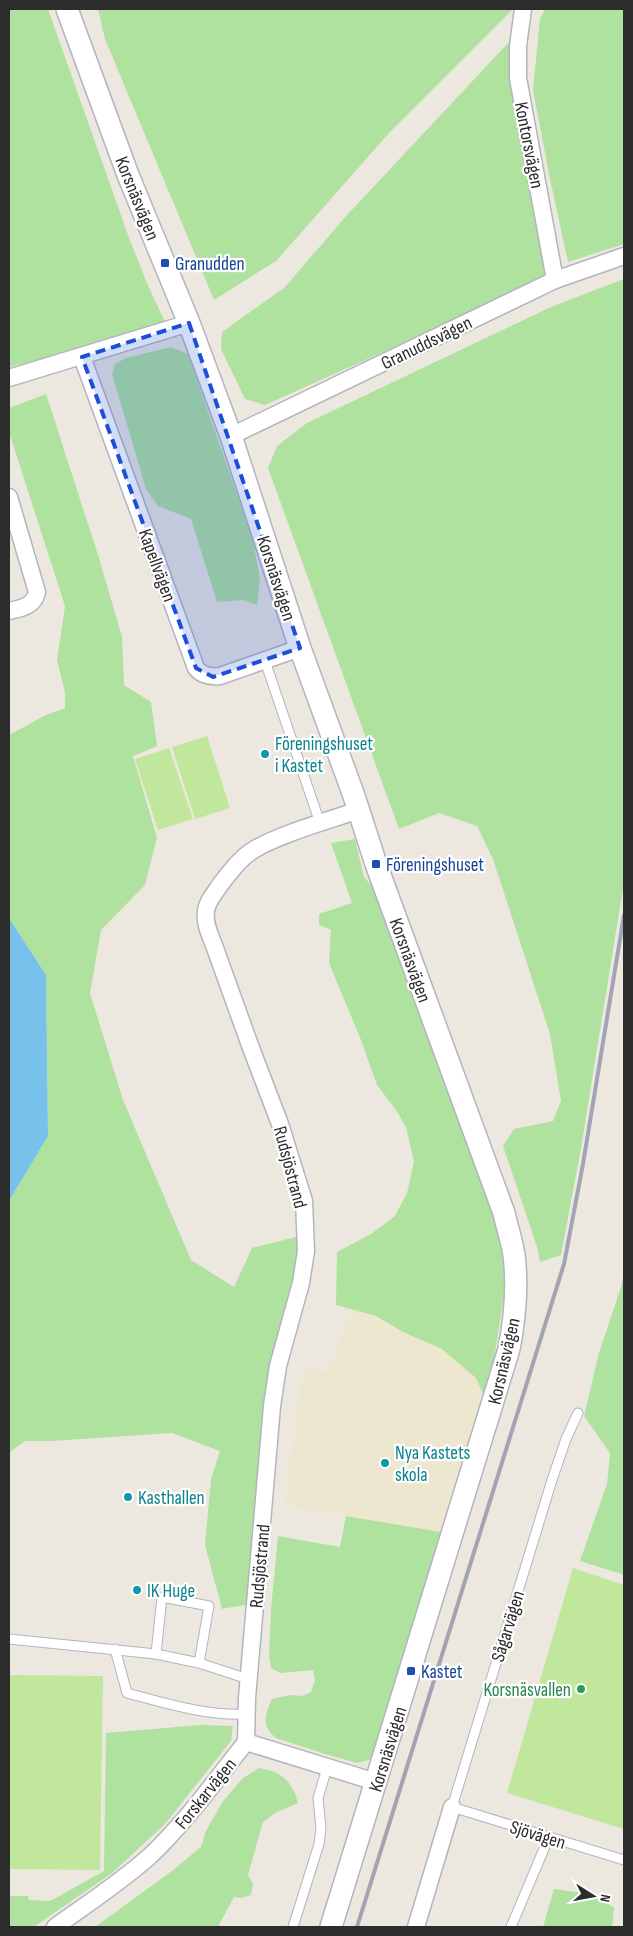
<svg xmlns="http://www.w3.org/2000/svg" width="633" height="1936" font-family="'Sofia Sans Condensed',sans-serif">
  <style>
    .education { fill: #eee7d0 }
    .green { fill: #afe19f }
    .pitch { fill: #c0e79b }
    .water { fill: #78c1ea }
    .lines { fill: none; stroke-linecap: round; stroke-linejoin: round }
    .service-casing { stroke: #b3b4bf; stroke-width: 11 }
    .minor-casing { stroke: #b3b4bf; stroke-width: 19 }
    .tertiary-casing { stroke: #b3b4bf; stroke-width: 24 }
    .service { stroke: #fff; stroke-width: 9 }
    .minor { stroke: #fff; stroke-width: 16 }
    .tertiary { stroke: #fff; stroke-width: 21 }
    .rail { stroke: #a2a3b5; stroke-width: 4 }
    .marked { fill: #1d4ed8; fill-opacity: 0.2; stroke: #1d4ed8; stroke-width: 4; stroke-dasharray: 10 6; stroke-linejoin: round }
    .transit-dot { fill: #1a4fb4; stroke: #fff; stroke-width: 2 }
    .culture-dot { fill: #0f9aa8; stroke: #fff; stroke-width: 2 }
    .leisure-dot { fill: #2e9e5b; stroke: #fff; stroke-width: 2 }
    .labels { text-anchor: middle; stroke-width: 4.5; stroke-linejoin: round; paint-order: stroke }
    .street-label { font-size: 19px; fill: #2c2c2c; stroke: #fff }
    .transit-label { font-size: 19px; fill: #164399; stroke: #fff; text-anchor: start }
    .culture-label { font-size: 19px; fill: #0d838f; stroke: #fff; text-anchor: start }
    .leisure-label { font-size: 19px; fill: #27864d; stroke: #fff; text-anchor: end }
  </style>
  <rect width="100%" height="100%" fill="#ede8df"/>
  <path class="education" d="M 351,1310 L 376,1316 L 403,1332 L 443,1349 L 476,1378 L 484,1396 L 447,1533 L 284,1505 L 303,1368 L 327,1372 Z"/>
  <g class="green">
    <path d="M 9,9 L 48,9 L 129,238 L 149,288 L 165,322 L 78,351 L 9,367 Z"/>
    <path d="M 98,9 L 513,9 L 390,132 L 276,261 L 214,300 L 105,39 Z"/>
    <path d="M 545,9 L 624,9 L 624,244 L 568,262 L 550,179 L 533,90 L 540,19 Z"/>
    <path d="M 510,41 L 514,92 L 548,278 L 265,405 L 245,399 L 221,349 L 222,332 L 284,288 L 348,214 Z"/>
    <path d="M 624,279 L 624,882 L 581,1148 L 561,1255 L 540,1262 L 537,1247 L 503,1146 L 514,1129 L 553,1121 L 561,1101 L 550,1034 L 493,859 L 477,826 L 439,813 L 399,829 L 268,468 L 277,446 L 307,423 L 553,306 Z"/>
    <path d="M 171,347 L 188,354 L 253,540 L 260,579 L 257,605 L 243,600 L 217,602 L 191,519 L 158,506 L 146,489 L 112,374 L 115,364 L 126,358 Z"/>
    <path d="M 46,394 L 99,558 L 122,637 L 124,685 L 151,702 L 157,746 L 133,756 L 157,838 L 145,885 L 101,930 L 90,993 L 123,1100 L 191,1260 L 234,1287 L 252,1248 L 304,1235 L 300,1276 L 263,1404 L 261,1465 L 249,1604 L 222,1609 L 205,1545 L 211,1479 L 220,1451 L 172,1433 L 51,1441 L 25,1441 L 9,1453 L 9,1201 L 48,1136 L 46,975 L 9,918 L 9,735 L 46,715 L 65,708 L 65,692 L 57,660 L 65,606 L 9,432 L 9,408 Z"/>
    <path d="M 355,839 L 364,877 L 375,890 L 383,908 L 499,1232 L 506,1283 L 494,1359 L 484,1396 L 476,1378 L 442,1349 L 403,1332 L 376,1316 L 336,1305 L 337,1252 L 371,1234 L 395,1216 L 407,1193 L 414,1162 L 406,1127 L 396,1110 L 377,1085 L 361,1040 L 329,963 L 331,930 L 319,925 L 319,914 L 352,903 L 331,843 Z"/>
    <path d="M 624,1272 L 624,1575 L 580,1561 L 607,1484 L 610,1453 L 584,1416 L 599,1353 L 621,1287 Z"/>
    <path d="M 346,1516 L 447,1533 L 406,1643 L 379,1747 L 369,1760 L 357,1763 L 325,1754 L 276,1738 C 261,1726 265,1714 272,1699 L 291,1695 L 302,1696 L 311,1692 L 315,1680 L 313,1670 L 280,1673 L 271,1668 L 269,1656 L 271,1609 L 278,1536 L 340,1547 Z"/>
    <path d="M 200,1725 L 233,1726 L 231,1741 L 165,1824 L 112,1873 L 38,1924 L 33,1927 L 9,1927 L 9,1896 L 28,1896 L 29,1900 L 50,1901 L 104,1871 L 106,1733 Z"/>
    <path d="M 259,1768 C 281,1771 293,1782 298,1803 L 275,1813 L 263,1822 L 248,1875 L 253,1884 L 251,1895 L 241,1898 L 234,1897 L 218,1927 L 95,1927 L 172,1871 L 201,1847 L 206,1831 L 223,1801 L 243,1778 Z"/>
    <path d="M 554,1889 L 596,1895 L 614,1908 L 612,1927 L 543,1927 Z"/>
  </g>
  <g class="pitch">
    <path d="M 207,736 L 230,808 L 195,819 L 172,747 Z"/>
    <path d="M 169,748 L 193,819 L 158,830 L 135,759 Z"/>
    <path d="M 573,1568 L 624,1585 L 624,1829 L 507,1793 Z"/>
    <path d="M 9,1675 L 103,1676 L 100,1870 L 9,1869 Z"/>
  </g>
  <path class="water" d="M 9,918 L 46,975 L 48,1136 L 9,1201 Z"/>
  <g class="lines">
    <defs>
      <g id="service">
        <path d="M 265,661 L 320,823"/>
        <path d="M 578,1413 L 566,1439 L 552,1480 L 452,1807 L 624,1860"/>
        <path d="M 162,1597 L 209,1606 L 199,1663 L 156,1654 Z"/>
        <path d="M 9,1639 L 156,1654"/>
        <path d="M 115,1649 L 127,1693 C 165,1703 206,1716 246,1714"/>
        <path d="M 199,1663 L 248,1679"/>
        <path d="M 293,1927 L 319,1844 L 321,1828 L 318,1798 L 327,1768"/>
        <path d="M 511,1927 L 549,1837"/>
      </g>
      <g id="minor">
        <path d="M 523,9 L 518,46 L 518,78 L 555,280"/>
        <path d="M 82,357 L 196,668 C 202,676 210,677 220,676 L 300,648"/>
        <path d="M 9,378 L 189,323"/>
        <path d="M 231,436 L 555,280 L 624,256"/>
        <path d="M 9,497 L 37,592 C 34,606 22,608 9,611"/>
        <path d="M 246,1742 L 247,1698 L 272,1406 L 278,1366 L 301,1283 L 306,1251 L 304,1201 L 280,1124 L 251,1048 L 215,948 C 211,937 204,924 206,911 C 207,901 215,893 220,885 C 230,872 241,857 255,849 C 283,833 327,821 359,810"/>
        <path d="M 246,1742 L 376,1782"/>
        <path d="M 55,1927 C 87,1904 121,1882 150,1856 C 186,1822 215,1781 246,1742"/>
        <path d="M 416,1927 L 452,1807"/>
      </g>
      <path id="tertiary" d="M 67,9 L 128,175 L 189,323 L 231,436 L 300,648 L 354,796 L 376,864 L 504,1213 C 507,1227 512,1241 514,1255 C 518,1287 515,1318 509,1349 L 331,1927"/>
    </defs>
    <use href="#service" class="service-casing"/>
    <use href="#minor" class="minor-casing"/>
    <use href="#tertiary" class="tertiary-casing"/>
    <use href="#service" class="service"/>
    <use href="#minor" class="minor"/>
    <use href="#tertiary" class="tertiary"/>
    <path class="rail" d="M 357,1927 L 564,1264 L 583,1164 L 624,915"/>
  </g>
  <path class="marked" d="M 189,323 L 300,648 L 213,677 L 196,668 L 82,357 Z"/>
  <g class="transit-dot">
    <rect x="160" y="258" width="10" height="10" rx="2.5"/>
    <rect x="371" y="859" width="10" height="10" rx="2.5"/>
    <rect x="406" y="1666" width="10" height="10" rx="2.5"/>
  </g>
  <g class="culture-dot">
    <circle cx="265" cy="754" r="5"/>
    <circle cx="385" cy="1463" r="5"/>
    <circle cx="128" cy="1497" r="5"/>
    <circle cx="137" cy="1590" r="5"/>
  </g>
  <circle class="leisure-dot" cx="581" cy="1689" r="5"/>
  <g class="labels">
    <g class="street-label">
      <text transform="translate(530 145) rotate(79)" y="7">Kontorsvägen</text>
      <text transform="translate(138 198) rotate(68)" y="7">Korsnäsvägen</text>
      <text transform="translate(426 342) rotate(-26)" y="7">Granuddsvägen</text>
      <text transform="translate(158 565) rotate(70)" y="7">Kapellvägen</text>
      <text transform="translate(277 578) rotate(72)" y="7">Korsnäsvägen</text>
      <text transform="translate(411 960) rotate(70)" y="7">Korsnäsvägen</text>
      <text transform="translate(291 1167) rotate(75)" y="7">Rudsjöstrand</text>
      <text transform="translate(503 1361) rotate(-77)" y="7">Korsnäsvägen</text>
      <text transform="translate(259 1566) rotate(-85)" y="7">Rudsjöstrand</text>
      <text transform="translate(507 1626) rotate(-73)" y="7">Sågarvägen</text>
      <text transform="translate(387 1749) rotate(-73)" y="7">Korsnäsvägen</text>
      <text transform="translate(205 1793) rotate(-51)" y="7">Forskarvägen</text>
      <text transform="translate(538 1834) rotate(17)" y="7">Sjövägen</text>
    </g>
    <g class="transit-label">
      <text x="175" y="270">Granudden</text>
      <text x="386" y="871">Föreningshuset</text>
      <text x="421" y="1678">Kastet</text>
    </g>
    <g class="culture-label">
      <text x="275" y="750">Föreningshuset<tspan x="275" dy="22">i Kastet</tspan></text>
      <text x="395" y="1459">Nya Kastets<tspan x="395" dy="22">skola</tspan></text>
      <text x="138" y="1504">Kasthallen</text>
      <text x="147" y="1597">IK Huge</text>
    </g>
    <g class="leisure-label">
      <text x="571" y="1696">Korsnäsvallen</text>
    </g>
  </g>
  <rect width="633" height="1936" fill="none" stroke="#2c2c2c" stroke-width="20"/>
  <g transform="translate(593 1896) rotate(101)" stroke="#ffffff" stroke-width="4" paint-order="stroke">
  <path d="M0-4L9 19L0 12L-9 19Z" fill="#2c2c2c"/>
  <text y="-8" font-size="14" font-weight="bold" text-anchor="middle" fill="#2c2c2c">N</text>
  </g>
</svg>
